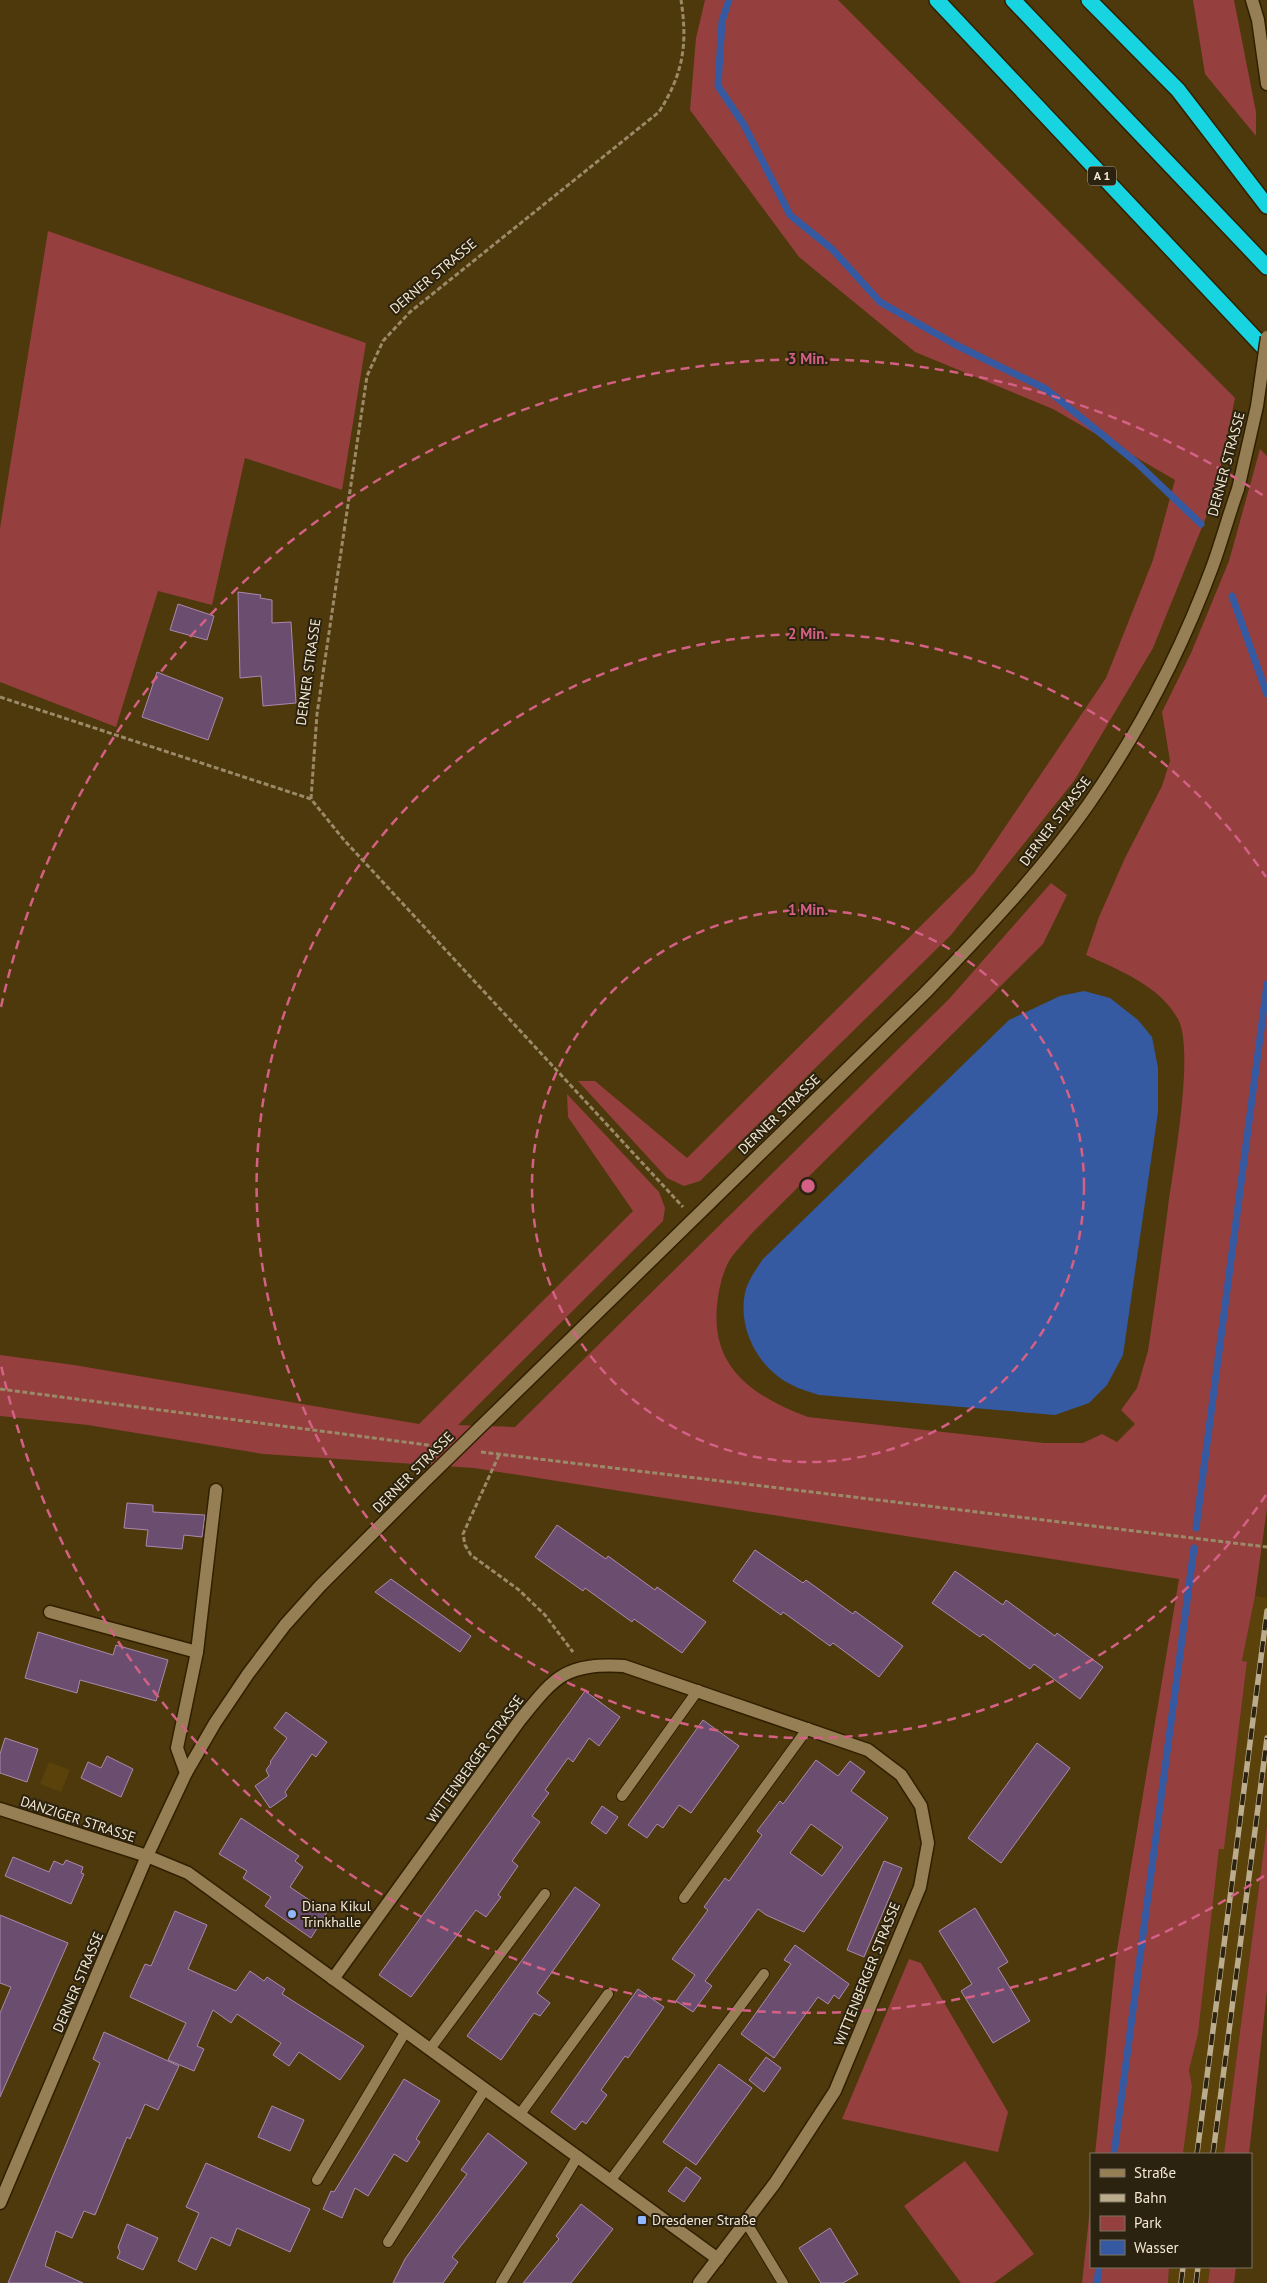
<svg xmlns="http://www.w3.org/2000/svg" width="1267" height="2283" font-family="'PT Sans',sans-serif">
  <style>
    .built { fill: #5a420a }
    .green { fill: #953f3f }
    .water { fill: #355aa2 }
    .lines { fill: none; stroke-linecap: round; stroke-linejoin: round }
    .stream { stroke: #355aa2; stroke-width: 7 }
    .building { fill: #6b4d6f; stroke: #aa89ae; fill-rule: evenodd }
    .lane-casing { stroke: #302000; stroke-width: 12 }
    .street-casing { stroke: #302000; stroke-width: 15 }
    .secondary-casing { stroke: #302000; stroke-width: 15 }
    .highway-casing { stroke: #302000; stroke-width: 18 }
    .path { stroke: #9a8a67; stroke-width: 3; stroke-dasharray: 5 2.5; stroke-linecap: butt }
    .lane { stroke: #967f54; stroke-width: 10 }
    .street { stroke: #967f54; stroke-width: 12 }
    .secondary { stroke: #967f54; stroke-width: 12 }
    .highway { stroke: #18d4e0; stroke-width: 15 }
    .rail-casing { stroke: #bbac8e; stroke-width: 5.5 }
    .rail { stroke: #2b2210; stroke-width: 4; stroke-dasharray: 11; stroke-linecap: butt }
    .secondary-bridge-casing { stroke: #302000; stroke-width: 15; stroke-linecap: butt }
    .secondary-bridge { stroke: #967f54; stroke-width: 12 }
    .ring { fill: none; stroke: #d46185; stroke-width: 2.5; stroke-dasharray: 9 6 }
    .poi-dot { fill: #92b7fd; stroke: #2b2210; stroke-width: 2 }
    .labels { text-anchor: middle; stroke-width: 4; stroke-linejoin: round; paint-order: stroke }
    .shield { fill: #2b2210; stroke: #b8ad98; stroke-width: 1 }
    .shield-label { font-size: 12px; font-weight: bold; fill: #f5e9d2 }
    .street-label { font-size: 14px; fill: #f5e9d2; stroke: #2b2210 }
    .poi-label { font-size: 14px; fill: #f5e9d2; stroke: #2b2210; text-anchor: start }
    .centre { fill: #d46185; stroke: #2b2210; stroke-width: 2.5 }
    .ring-label { font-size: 15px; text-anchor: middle; font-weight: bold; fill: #d46185; stroke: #2b2210; stroke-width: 4; stroke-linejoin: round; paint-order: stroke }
  </style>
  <rect width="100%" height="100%" fill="#4d390c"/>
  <g class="built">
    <path d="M 1255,1596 L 1267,1598 L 1267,1825 L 1224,2154 L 1183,2154 L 1192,2086 L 1189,2070 L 1198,2034 L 1219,1849 L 1224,1849 L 1247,1663 L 1242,1662 Z"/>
    <path d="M 49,1762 L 70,1770 L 61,1792 L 40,1784 Z"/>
    <path d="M 1169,2267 L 1210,2267 L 1208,2283 L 1168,2283 Z"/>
  </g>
  <g class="green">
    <path d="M 705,0 L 838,0 L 1235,398 L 1215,495 L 1153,648 L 1074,781 L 951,935 L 700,1181 L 684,1186 L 667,1178 L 578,1081 L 595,1081 L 687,1158 L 974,873 L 1106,678 L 1153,560 L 1175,480 L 1053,409 L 915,352 L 799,257 L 690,110 L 696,38 Z"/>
    <path d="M 1193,0 L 1234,0 L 1256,112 L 1256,136 L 1205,74 Z"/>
    <path d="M 48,231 L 366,343 L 342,490 L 245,458 L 212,605 L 158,591 L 116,727 L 0,682 L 0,528 Z"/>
    <path d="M 1260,449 L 1267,456 L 1267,1508 L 1255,1596 L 1242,1661 L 1247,1662 L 1224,1849 L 1219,1849 L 1198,2034 L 1189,2070 L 1192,2086 L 1183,2154 L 1095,2154 L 1116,1956 L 1179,1579 L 474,1468 L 263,1454 L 88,1425 L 0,1416 L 0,1355 L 74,1365 L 419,1424 L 633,1211 L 568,1117 L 567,1094 L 659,1192 L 665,1208 L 663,1221 L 458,1425 L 515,1427 L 949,999 L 1051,883 L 1067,895 L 1043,944 L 753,1232 C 745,1242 732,1254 727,1265 C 721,1278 718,1293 717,1306 C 711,1370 756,1397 808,1417 L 1044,1443 L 1083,1443 L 1102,1434 L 1117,1442 L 1135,1424 L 1121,1410 L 1137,1388 L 1148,1351 C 1155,1303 1162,1255 1168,1207 C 1173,1169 1195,1050 1178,1019 C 1160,986 1119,970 1086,955 L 1099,917 L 1125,858 L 1162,786 L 1170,761 L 1162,712 L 1191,653 L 1229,561 Z"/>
    <path d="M 1267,1825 L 1267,1991 L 1249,2154 L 1224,2154 Z"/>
    <path d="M 909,1959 L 921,1963 L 1008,2112 L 998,2152 L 842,2119 Z"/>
    <path d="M 965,2161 L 1034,2254 L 994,2283 L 961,2283 L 904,2206 Z"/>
    <path d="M 1091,2199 L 1091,2267 L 1169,2267 L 1168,2283 L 1082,2283 Z"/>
    <path d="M 1210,2267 L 1236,2267 L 1234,2283 L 1208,2283 Z"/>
  </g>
  <path class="water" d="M 1084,991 L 1110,998 L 1138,1020 L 1152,1037 L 1158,1068 L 1158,1112 L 1123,1355 L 1107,1385 L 1089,1403 L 1055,1415 L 819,1395 C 810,1392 799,1389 790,1384 C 757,1367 736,1326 746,1289 C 749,1279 757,1268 763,1259 L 1009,1020 L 1060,996 Z"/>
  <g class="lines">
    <g class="stream">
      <path d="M 729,0 L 722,21 L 718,86 L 744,125 L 790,215 L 832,249 L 880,302 L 956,345 L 1046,389 L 1137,463 L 1201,524"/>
      <path d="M 1232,596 L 1267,694"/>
      <path d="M 1196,1528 L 1267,984"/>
      <path d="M 1114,2154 L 1194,1548"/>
      <path d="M 1097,2283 L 1099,2267"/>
    </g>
  </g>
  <g class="building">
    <path d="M 238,592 L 261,595 L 260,598 L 272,600 L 272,623 L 291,622 L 296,703 L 263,706 L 261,676 L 240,678 Z"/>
    <path d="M 178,604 L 214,616 L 207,640 L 170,630 Z"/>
    <path d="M 157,672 L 223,698 L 208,740 L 142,717 Z"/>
    <path d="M 127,1503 L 153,1505 L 153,1512 L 205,1515 L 202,1537 L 184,1535 L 182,1549 L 146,1546 L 148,1530 L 124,1528 Z"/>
    <path d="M 557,1525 L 606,1559 L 608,1556 L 655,1590 L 657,1587 L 706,1622 L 682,1653 L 634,1619 L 632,1622 L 585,1588 L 583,1591 L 535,1557 Z"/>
    <path d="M 755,1550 L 803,1583 L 806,1580 L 853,1614 L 855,1611 L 903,1646 L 879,1677 L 833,1643 L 830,1646 L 783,1612 L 781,1615 L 733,1581 Z"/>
    <path d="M 955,1571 L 1003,1605 L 1006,1600 L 1055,1636 L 1057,1633 L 1103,1667 L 1080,1699 L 1034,1664 L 1030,1669 L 983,1634 L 980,1637 L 932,1603 Z"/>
    <path d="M 391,1579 L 471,1636 L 460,1652 L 375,1592 Z"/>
    <path d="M 38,1632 L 113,1655 L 116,1645 L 168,1660 L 156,1701 L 80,1680 L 77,1693 L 25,1678 Z"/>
    <path d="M 585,1691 L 620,1717 L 599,1746 L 589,1738 L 573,1762 L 568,1758 L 545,1790 L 549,1793 L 532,1816 L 540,1822 L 512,1861 L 518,1866 L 498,1895 L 501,1897 L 486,1917 L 476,1910 L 411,1997 L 379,1975 Z"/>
    <path d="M 286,1712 L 327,1742 L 316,1757 L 312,1754 L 285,1792 L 287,1796 L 270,1808 L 255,1786 L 269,1776 L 266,1770 L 271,1763 L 270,1762 L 287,1738 L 274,1728 Z"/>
    <path d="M 703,1720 L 739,1746 L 691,1813 L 679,1805 L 663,1828 L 657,1824 L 647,1838 L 628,1825 Z"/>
    <path d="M 5,1738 L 38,1749 L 27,1782 L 0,1773 L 0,1754 Z"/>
    <path d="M 1037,1743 L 1070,1768 L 1001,1863 L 968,1838 Z"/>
    <path d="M 107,1756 L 133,1769 L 121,1797 L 81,1778 L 88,1762 L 101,1768 Z"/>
    <path d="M 816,1760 L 838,1776 L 850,1761 L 865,1772 L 851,1791 L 888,1818 L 804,1932 L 766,1915 L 758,1909 L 705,1981 L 712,1986 L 693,2012 L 676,2001 L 695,1975 L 672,1959 L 708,1910 L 704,1907 L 725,1878 L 729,1881 L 762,1835 L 757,1831 L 780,1801 L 783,1804 ZM 811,1824 L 843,1847 L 822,1876 L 790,1853 Z"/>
    <path d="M 602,1806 L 618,1817 L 606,1834 L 591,1823 Z"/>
    <path d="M 241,1818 L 299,1856 L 295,1861 L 303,1867 L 290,1887 L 327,1912 L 311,1938 L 265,1906 L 271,1897 L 243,1878 L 247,1871 L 219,1854 Z"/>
    <path d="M 13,1857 L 49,1872 L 54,1861 L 63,1865 L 66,1860 L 83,1867 L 81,1873 L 84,1874 L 71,1904 L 5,1876 Z"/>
    <path d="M 884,1861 L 902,1868 L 864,1957 L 847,1950 Z"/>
    <path d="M 575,1887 L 600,1905 L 537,1993 L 550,2003 L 540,2016 L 534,2013 L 501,2060 L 467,2036 Z"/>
    <path d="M 975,1908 L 1008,1962 L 998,1968 L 1030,2021 L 993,2043 L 961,1991 L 972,1984 L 939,1931 Z"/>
    <path d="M 175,1911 L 207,1925 L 188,1969 L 236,1991 L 250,1971 L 264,1981 L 267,1977 L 285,1989 L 282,1994 L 364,2046 L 340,2080 L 299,2052 L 289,2066 L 273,2055 L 281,2043 L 237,2014 L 231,2023 L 213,2010 L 197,2046 L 204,2049 L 194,2071 L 168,2060 L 186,2023 L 130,1997 L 145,1964 L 151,1966 Z"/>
    <path d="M 0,1915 L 68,1943 L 0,2097 L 0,2013 L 11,1987 L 0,1983 Z"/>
    <path d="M 795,1945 L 849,1984 L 839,1999 L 834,1995 L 828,2004 L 818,1997 L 774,2058 L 741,2034 L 791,1964 L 784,1960 Z"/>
    <path d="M 638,1989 L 664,2007 L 628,2058 L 625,2056 L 601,2090 L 607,2095 L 586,2124 L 582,2121 L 575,2130 L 551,2112 Z"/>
    <path d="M 104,2032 L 179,2066 L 158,2110 L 145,2104 L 130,2139 L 127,2137 L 95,2215 L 84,2211 L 72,2238 L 56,2231 L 45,2266 L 83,2283 L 8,2283 L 100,2063 L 93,2059 Z"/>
    <path d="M 766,2057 L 781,2068 L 764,2092 L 749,2080 Z"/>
    <path d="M 719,2064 L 752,2088 L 696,2165 L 663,2142 Z"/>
    <path d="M 404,2079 L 440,2101 L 416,2139 L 420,2142 L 407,2162 L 394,2154 L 368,2196 L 355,2188 L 342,2218 L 323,2209 L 331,2191 L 334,2192 Z"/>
    <path d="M 272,2106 L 304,2120 L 290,2151 L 258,2137 Z"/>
    <path d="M 488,2133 L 527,2163 L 452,2257 L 458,2262 L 443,2283 L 393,2283 L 405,2259 L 467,2174 L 461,2170 Z"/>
    <path d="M 206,2163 L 310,2209 L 290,2252 L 237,2228 L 230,2246 L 211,2237 L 196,2270 L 178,2261 L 199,2213 L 186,2207 Z"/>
    <path d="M 686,2167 L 701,2178 L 684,2202 L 668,2191 Z"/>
    <path d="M 581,2204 L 613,2229 L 571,2283 L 523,2283 L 559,2239 L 556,2236 Z"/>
    <path d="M 127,2224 L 158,2238 L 143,2270 L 117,2258 L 120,2252 L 118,2247 Z"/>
    <path d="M 830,2228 L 858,2274 L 843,2283 L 821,2283 L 799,2248 Z"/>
  </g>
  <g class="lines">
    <defs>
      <g id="lane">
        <path d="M 622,1796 L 698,1690"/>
        <path d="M 684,1898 L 808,1728"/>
        <path d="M 430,2049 L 545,1894"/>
        <path d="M 520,2114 L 608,1994"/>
        <path d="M 317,2180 L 406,2031"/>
        <path d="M 610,2181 L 764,1974"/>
        <path d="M 746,2222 L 783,2283"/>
        <path d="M 388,2242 L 485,2089"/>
        <path d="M 501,2283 L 578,2156"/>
      </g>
      <g id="street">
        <path d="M 50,1612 L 197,1652"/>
        <path d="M 186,1773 L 177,1748 L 197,1652 L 216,1490"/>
        <path d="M 0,1809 L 147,1856 L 188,1873 L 718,2259"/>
        <path d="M 333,1979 L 520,1720 C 555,1677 564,1663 624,1666 L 868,1750 L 901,1775 L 921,1806 L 928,1843 L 920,1887 L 835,2091 L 775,2183 L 699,2283"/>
      </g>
      <g id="secondary">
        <path d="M 1252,0 L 1258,20 L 1267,84"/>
        <path d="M 504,1404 L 925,993 C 982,934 1040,873 1088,805 C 1139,732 1182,649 1213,565 C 1222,540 1229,514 1238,489"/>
        <path d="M 0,2203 L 147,1856 L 186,1773 L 215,1723 L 248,1674 L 285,1625 L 320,1586 L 422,1484"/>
      </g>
      <g id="highway">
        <path d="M 937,0 L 1267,351"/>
        <path d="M 1013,0 L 1267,267"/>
        <path d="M 1089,0 L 1178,90 L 1267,206"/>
      </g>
    </defs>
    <use href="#lane" class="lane-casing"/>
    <use href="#street" class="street-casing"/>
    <use href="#secondary" class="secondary-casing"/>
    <use href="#highway" class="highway-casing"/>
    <g class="path">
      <path d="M 0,697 L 311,799 L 344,840 L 683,1207"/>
      <path d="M 311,799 L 317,714 L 367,376 L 383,341 L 410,312 L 659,112 C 683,74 688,45 681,0"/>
      <path d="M 0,1389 L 435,1446"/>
      <path d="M 481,1452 L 1267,1547"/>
      <path d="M 499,1455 L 463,1534 L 465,1545 L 471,1555 L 519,1590 L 545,1615 L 573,1652"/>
    </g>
    <use href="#lane" class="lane"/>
    <use href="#street" class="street"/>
    <use href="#secondary" class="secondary"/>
    <use href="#highway" class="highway"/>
    <defs>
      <g id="rail">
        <path d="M 1197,2154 L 1267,1611"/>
        <path d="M 1213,2154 L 1267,1738"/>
        <path d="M 1181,2283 L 1183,2267"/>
        <path d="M 1196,2283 L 1198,2267"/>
      </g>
    </defs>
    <use href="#rail" class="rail-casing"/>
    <use href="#rail" class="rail"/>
    <defs>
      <g id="secondary-bridge">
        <path d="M 1238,489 L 1257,406 L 1267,337"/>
        <path d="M 422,1484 L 504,1404"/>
      </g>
    </defs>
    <use href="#secondary-bridge" class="secondary-bridge-casing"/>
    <use href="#secondary-bridge" class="secondary-bridge"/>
  </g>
  <g class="ring">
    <circle cx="808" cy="1186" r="276"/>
    <path d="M1266 1495A552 552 0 1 1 1266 877"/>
    <path d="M1264 1876A827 827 0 0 1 1 1365M1 1007A827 827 0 0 1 1264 496"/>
  </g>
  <g class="poi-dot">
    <circle cx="292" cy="1914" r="5"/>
    <rect x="637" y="2215" width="10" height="10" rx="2.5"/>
  </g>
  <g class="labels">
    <rect class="shield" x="1088" y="166.5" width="28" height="19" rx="4"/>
    <g class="shield-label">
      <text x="1102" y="180">A 1</text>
    </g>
    <g class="street-label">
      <text transform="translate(433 276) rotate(-40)" y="5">DERNER STRASSE</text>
      <text transform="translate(1226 464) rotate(-75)" y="5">DERNER STRASSE</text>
      <text transform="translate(308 672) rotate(-82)" y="5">DERNER STRASSE</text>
      <text transform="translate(1055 821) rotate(-53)" y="5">DERNER STRASSE</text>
      <text transform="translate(779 1114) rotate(-44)" y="5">DERNER STRASSE</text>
      <text transform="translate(413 1472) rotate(-45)" y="5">DERNER STRASSE</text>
      <text transform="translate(475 1759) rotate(-54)" y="5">WITTENBERGER STRASSE</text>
      <text transform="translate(78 1819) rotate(18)" y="5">DANZIGER STRASSE</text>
      <text transform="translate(867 1974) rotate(-68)" y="5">WITTENBERGER STRASSE</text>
      <text transform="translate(78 1982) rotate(-67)" y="5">DERNER STRASSE</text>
    </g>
    <g class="poi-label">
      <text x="302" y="1911">Diana Kikul<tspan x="302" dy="16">Trinkhalle</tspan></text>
      <text x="652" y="2225">Dresdener Straße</text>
    </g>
  </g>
  <circle cx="808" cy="1186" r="8" class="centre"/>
  <g class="ring-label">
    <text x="808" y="364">3 Min.</text>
    <text x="808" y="639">2 Min.</text>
    <text x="808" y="915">1 Min.</text>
  </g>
  <rect x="1090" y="2153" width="162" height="115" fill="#2b2210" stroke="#7c725e"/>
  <rect x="1100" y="2169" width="25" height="8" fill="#967f54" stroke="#7c725e"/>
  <text x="1134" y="2178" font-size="15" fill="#f5e9d2">Straße</text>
  <rect x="1100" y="2194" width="25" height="8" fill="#bbac8e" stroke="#7c725e"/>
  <text x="1134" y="2203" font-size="15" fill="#f5e9d2">Bahn</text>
  <rect x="1100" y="2216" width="25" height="15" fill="#953f3f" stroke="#7c725e"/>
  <text x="1134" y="2228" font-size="15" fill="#f5e9d2">Park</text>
  <rect x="1100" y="2240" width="25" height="15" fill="#355aa2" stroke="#7c725e"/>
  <text x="1134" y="2253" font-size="15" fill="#f5e9d2">Wasser</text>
</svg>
